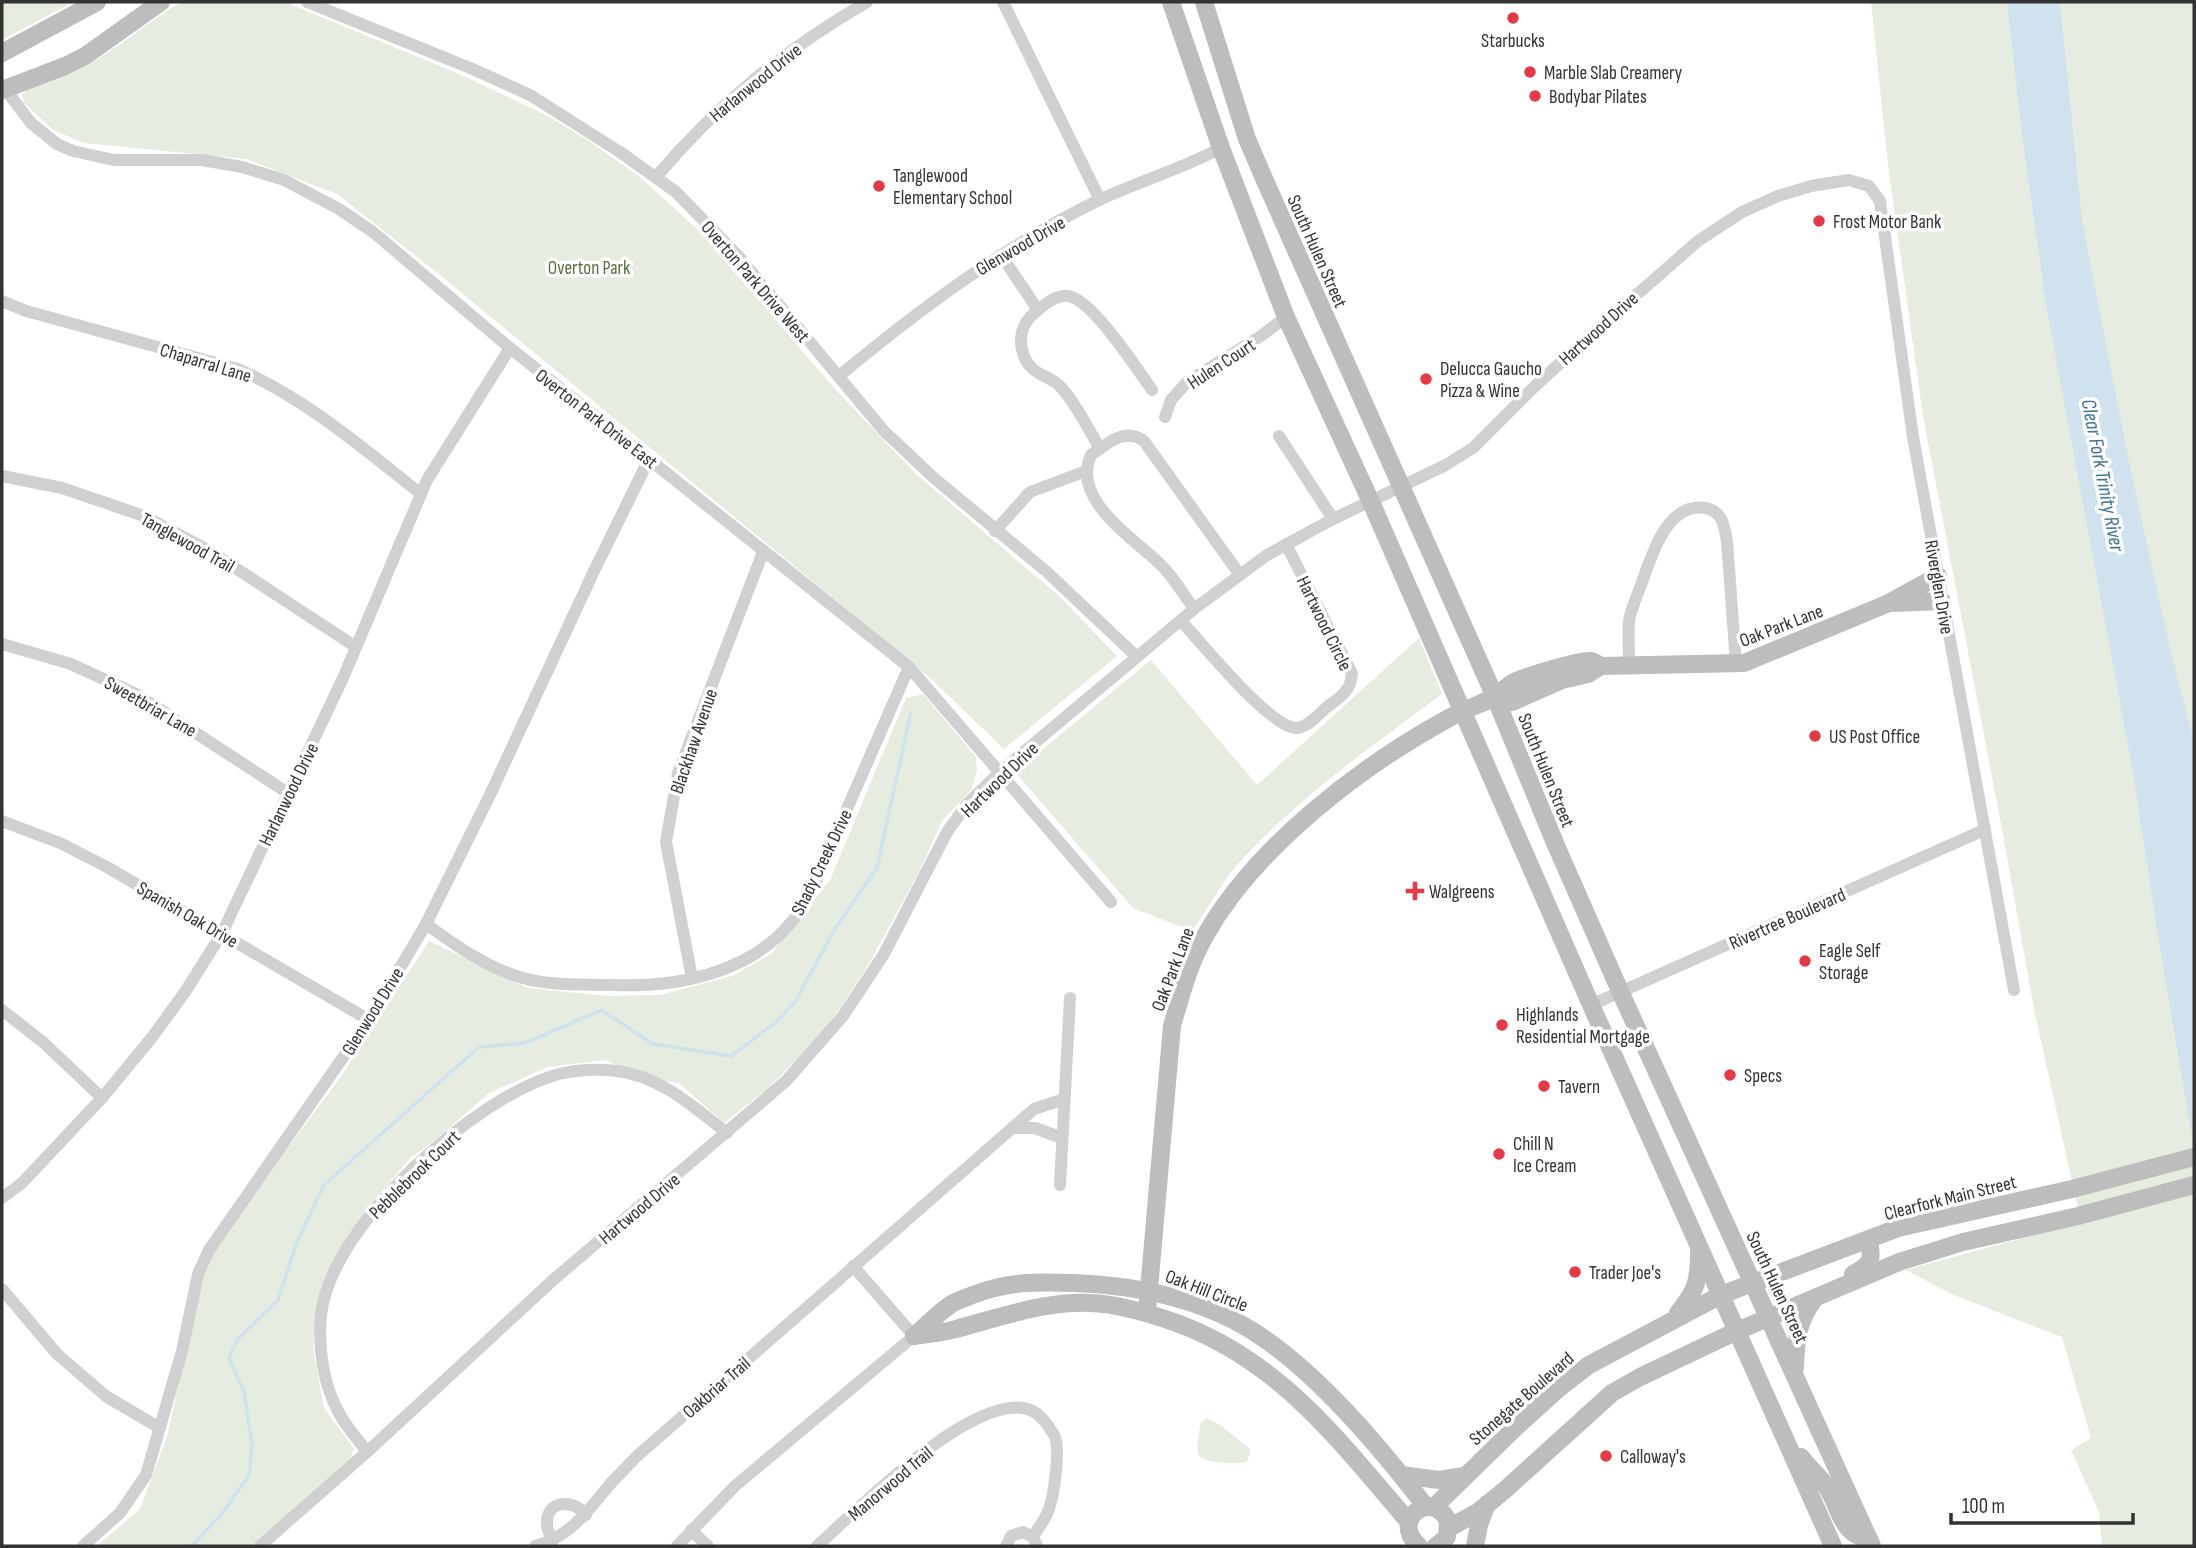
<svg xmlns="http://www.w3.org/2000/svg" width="2196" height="1548" font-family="'Sofia Sans Condensed',sans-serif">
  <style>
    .green { fill: #e6ecdf }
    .water { fill: #cfe2ee }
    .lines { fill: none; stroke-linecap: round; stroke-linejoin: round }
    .stream { stroke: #cfe2ee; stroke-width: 3.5 }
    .street { stroke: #d0d0d0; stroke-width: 12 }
    .secondary { stroke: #bdbdbd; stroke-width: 18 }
    .poi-dot { fill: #e63946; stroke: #fff; stroke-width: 2.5 }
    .labels { text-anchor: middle; stroke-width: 7; stroke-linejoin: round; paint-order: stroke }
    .poi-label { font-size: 19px; fill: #333; stroke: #fff; text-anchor: start }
    .street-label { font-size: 19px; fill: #333; stroke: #fff }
    .park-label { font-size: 19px; fill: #56703f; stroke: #fff }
    .water-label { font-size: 21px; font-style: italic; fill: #3f7597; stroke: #fff }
  </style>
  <rect width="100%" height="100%" fill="#fff"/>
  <g class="green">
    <path d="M 2,2 L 73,2 L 2,40 Z"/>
    <path d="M 182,2 L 285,2 L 459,74 L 548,116 L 589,141 L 641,178 L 699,231 L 836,390 L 916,474 L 1060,597 L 1117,656 L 1004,749 L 929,677 L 435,271 L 337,194 L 246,159 L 84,143 L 53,130 L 24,103 L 22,95 C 33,81 55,80 71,73 C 111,56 144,23 182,2 Z"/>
    <path d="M 1871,2 L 2194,2 L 2194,1546 L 2102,1546 L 2099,1512 L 2071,1450 L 2091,1438 L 2062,1337 L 1951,1294 L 1906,1270 L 2081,1222 L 2035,1014 L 2001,824 L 1923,416 L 1888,165 Z"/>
    <path d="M 1419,638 L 1442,694 C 1371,747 1297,798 1237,865 C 1220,885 1207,910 1192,931 L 1133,908 L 1015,772 L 1151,660 L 1257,785 Z"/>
    <path d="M 923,694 L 976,757 L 977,771 L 971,790 L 942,821 L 919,872 L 867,967 L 840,1009 L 812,1044 L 767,1089 L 724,1123 L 679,1083 L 644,1078 L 605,1060 L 548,1067 L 489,1093 L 439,1137 L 409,1159 L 368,1208 L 338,1251 L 319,1296 L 313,1349 L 324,1408 L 354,1449 L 350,1460 L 251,1546 L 97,1546 L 140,1509 L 167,1437 L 200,1287 L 211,1250 L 340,1078 L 429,941 L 528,988 L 608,996 L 660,995 L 732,976 L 771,954 L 830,880 L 906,698 Z"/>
    <path d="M 1207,1418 L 1220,1425 L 1249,1448 L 1250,1454 L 1247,1461 C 1239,1465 1201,1464 1198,1453 C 1196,1445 1200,1432 1200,1424 Z"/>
  </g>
  <path class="water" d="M 2007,2 L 2060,2 L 2082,220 L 2128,458 L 2171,653 L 2194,742 L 2194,1148 L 2160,948 L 2133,772 L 2047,310 L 2021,127 Z"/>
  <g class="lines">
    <path class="stream" d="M 192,1546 L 224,1511 L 249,1475 L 252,1445 L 244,1392 L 229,1358 L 237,1340 L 278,1300 L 297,1242 L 324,1185 L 479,1047 L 525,1043 L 602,1010 L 653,1044 L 731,1056 L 774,1024 L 795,1002 L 836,927 L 877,868 L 911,712"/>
    <g class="street">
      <path d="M 307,2 L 475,70 L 530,95 L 620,152 L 676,192 L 739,257 L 884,431 L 934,478 L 1047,572 L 1137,657"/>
      <path d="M 1003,2 L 1100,200"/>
      <path d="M 2,85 L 31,123 L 57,144 L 73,151 L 114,160 L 202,160 L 242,167 L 284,180 L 339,209 L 373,232 L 510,348 L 909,667 L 1111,902"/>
      <path d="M 656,177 C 718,104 784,50 867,2"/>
      <path d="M 1001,255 L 1038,310"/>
      <path d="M 2,301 L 26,311 L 238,369 C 306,399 363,448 421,494"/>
      <path d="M 839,376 C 920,309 1004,246 1099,200 C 1139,181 1182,169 1221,148"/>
      <path d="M 1165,417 L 1171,400 L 1188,381 L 1261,336 L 1286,317"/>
      <path d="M 1279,436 L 1333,519"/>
      <path d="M 1100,449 C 1091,433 1069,391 1055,382 C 1042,374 1030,372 1024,356 C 1018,341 1021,327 1031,316 C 1040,308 1055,294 1068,296 C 1091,298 1137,369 1152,390"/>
      <path d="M 2,476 L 62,488 L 144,516 L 208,550 L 356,647"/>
      <path d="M 995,531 L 1030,492 L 1086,471"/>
      <path d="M 1194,609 C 1184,595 1174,578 1162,566 C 1137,540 1070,501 1091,455 C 1108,443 1125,427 1144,441 L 1240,575"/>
      <path d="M 1181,621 C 1202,643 1268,726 1296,728 C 1307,728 1319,714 1327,707 C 1339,698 1351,691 1352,674 L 1286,544"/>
      <path d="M 2,644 L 71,664 L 136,694 L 288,793"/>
      <path d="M 1629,664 C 1629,650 1628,635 1629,621 C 1631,609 1637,596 1641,585 C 1651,558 1666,502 1705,508 C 1723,511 1724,526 1727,541 L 1736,664"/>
      <path d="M 2,821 L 60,843 L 107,867 L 369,1020"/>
      <path d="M 426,924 C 455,945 487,968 523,978 C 551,986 583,984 612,985 C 681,988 761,971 800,910 C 818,882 830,849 843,818 C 865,768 887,718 909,667"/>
      <path d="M 692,978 L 666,842 L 678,773 L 763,552"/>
      <path d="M 1591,1005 L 1984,830"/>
      <path d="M 2,1010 L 44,1043 L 102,1098"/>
      <path d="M 1013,1128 L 1035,1128 L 1062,1138"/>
      <path d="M 1060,1185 L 1070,998"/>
      <path d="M 2,1198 L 22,1183 L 102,1098 L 153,1036 L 185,992 L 222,933 L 343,678 L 427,480 L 510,348"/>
      <path d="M 2,1289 L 57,1354 L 107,1397 L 160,1428"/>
      <path d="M 367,1452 C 358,1439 346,1427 339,1413 C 323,1384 318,1348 321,1315 C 331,1225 474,1097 559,1074 C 577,1070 599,1069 617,1071 C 660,1076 694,1107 727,1133"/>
      <path d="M 691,1530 L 708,1546"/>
      <path d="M 553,1541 C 551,1536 547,1531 547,1525 C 545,1500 573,1498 586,1515"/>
      <path d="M 83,1546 L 120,1513 L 146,1475 L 182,1351 L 198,1274 L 209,1250 L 369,1020 L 426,924 L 488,799 L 594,571 L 649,459"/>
      <path d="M 260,1546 L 367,1452 L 552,1281 L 786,1081 L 843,1016 L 884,954 L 947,832 L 967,804 L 1000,772 L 1194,609 L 1267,555 L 1333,519 L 1444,466 L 1473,448 L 1532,389 L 1585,340 L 1698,241 L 1742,212 L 1778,196 L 1811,186 L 1849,180 L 1869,186 L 1880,201 L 1913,437 L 2014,990"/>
      <path d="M 535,1546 C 568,1537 585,1515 606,1489 C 615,1478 626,1468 636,1457 L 1034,1109 L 1064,1099"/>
      <path d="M 677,1546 L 735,1486 L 914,1336 L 853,1266"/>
      <path d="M 817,1546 C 858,1509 965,1400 1023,1408 C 1038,1410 1047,1423 1054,1435 C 1061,1447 1054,1495 1049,1509 C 1046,1519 1038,1528 1033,1537"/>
      <path d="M 1006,1546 L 1011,1536 L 1023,1532 L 1033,1537 L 1037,1546"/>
    </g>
    <g class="secondary">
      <path d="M 1171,2 L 1221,148 L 1286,317 L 1371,502 L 1591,1005 L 1833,1546"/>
      <path d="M 1204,2 L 1247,139 L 1266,183 L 1495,697 L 1555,843 L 1620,991 L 1872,1546"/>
      <path d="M 2,53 L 97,2"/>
      <path d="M 2,90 L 65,66 L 85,56 L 161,2"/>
      <path d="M 1893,603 L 1942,601"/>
      <path d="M 1495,697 L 1512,702 L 1562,680 L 1588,674 L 1601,666"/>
      <path d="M 1853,1274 C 1871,1265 1874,1259 1868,1240"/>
      <path d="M 1147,1312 L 1172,1026 C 1181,995 1189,964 1205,936 C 1255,847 1361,766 1449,718 C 1463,710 1478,705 1493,698 C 1500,694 1506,686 1514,682 C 1525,677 1581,659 1591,661 C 1595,662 1597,664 1601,666 L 1744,663 L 1889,603 L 1938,576"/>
      <path d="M 1678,1313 C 1696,1291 1699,1281 1699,1253"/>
      <path d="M 914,1336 C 926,1326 937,1314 950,1305 C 956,1301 963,1299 970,1296 C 1008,1281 1033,1282 1074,1283 C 1134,1285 1199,1298 1251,1330 C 1316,1370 1380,1447 1426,1507"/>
      <path d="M 914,1336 C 928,1334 943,1333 956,1329 C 1001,1317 1044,1301 1091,1303 C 1119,1304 1148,1313 1174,1322 C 1280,1360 1338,1440 1409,1522"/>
      <path d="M 1795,1368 C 1796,1339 1797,1322 1815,1298"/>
      <path d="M 1801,1457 C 1809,1468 1819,1476 1826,1486 C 1841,1507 1839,1534 1869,1539"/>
      <path d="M 1401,1475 L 1439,1480 L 1464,1476"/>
      <path d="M 1434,1507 L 1515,1428 L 1559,1388 L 1589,1365 L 1721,1295 L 1898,1228 L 2072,1189 L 2194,1157"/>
      <path d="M 1449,1528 L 1478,1512 L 1506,1489 L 1612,1393 L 1640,1377 L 1737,1331 L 1899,1262 L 1963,1242 L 2078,1216 L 2194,1185"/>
      <path d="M 1419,1546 C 1389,1520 1432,1488 1448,1521 L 1447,1537 L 1436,1546"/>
      <path d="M 1475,1546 L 1479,1525 L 1487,1504"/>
    </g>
  </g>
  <g class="poi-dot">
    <circle cx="1513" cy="18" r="7"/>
    <circle cx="1530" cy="72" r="7"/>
    <circle cx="1535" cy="96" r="7"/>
    <circle cx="879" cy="186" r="7"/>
    <circle cx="1819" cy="221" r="7"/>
    <circle cx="1426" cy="379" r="7"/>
    <circle cx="1815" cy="736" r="7"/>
    <path d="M1411.5 880.5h7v7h7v7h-7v7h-7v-7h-7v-7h7z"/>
    <circle cx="1805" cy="961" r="7"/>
    <circle cx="1502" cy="1025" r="7"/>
    <circle cx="1730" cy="1075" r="7"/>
    <circle cx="1544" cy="1086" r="7"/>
    <circle cx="1499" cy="1154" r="7"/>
    <circle cx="1575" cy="1272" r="7"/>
    <circle cx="1606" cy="1456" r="7"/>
  </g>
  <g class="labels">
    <g class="poi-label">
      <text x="1513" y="47" text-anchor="middle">Starbucks</text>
      <text x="1544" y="79">Marble Slab Creamery</text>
      <text x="1549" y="103">Bodybar Pilates</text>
      <text x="893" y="182">Tanglewood<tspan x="893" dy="22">Elementary School</tspan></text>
      <text x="1833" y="228">Frost Motor Bank</text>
      <text x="1440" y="375">Delucca Gaucho<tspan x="1440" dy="22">Pizza &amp; Wine</tspan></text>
      <text x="1829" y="743">US Post Office</text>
      <text x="1429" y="898">Walgreens</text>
      <text x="1819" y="957">Eagle Self<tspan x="1819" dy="22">Storage</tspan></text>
      <text x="1516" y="1021">Highlands<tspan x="1516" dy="22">Residential Mortgage</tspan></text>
      <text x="1744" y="1082">Specs</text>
      <text x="1558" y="1093">Tavern</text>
      <text x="1513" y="1150">Chill N<tspan x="1513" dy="22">Ice Cream</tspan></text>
      <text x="1589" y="1279">Trader Joe's</text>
      <text x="1620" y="1463">Calloway's</text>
    </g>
    <g class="street-label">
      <text transform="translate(755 82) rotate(-39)" y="7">Harlanwood Drive</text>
      <text transform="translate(1020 245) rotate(-30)" y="7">Glenwood Drive</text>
      <text transform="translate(1318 251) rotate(66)" y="7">South Hulen Street</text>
      <text transform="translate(756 281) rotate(49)" y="7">Overton Park Drive West</text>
      <text transform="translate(1598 328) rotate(-42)" y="7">Hartwood Drive</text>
      <text transform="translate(206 362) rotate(17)" y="7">Chaparral Lane</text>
      <text transform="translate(1221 363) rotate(-33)" y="7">Hulen Court</text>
      <text transform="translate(597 418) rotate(38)" y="7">Overton Park Drive East</text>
      <text transform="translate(188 542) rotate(29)" y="7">Tanglewood Trail</text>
      <text transform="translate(1940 587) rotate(80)" y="7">Riverglen Drive</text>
      <text transform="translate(1325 623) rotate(64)" y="7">Hartwood Circle</text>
      <text transform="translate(1781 625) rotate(-21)" y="7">Oak Park Lane</text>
      <text transform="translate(151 706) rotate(30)" y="7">Sweetbriar Lane</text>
      <text transform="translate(693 741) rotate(-71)" y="7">Blackhaw Avenue</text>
      <text transform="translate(1547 770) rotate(68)" y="7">South Hulen Street</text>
      <text transform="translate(999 779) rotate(-44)" y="7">Hartwood Drive</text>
      <text transform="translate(288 794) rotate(-64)" y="7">Harlanwood Drive</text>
      <text transform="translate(821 862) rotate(-64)" y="7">Shady Creek Drive</text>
      <text transform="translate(188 914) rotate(30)" y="7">Spanish Oak Drive</text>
      <text transform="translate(1787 918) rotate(-24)" y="7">Rivertree Boulevard</text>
      <text transform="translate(1172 969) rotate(-69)" y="7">Oak Park Lane</text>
      <text transform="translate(372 1011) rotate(-58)" y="7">Glenwood Drive</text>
      <text transform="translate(414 1174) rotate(-44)" y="7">Pebblebrook Court</text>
      <text transform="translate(1950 1197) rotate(-14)" y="7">Clearfork Main Street</text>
      <text transform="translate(639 1208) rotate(-40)" y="7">Hartwood Drive</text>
      <text transform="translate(1778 1287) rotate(65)" y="7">South Hulen Street</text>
      <text transform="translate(1207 1290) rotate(21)" y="7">Oak Hill Circle</text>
      <text transform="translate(716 1387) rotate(-41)" y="7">Oakbriar Trail</text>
      <text transform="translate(1521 1398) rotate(-41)" y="7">Stonegate Boulevard</text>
      <text transform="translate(890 1483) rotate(-40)" y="7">Manorwood Trail</text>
    </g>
    <g class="park-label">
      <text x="589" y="274">Overton Park</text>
    </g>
    <g class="water-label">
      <text transform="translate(2103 475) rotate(79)" y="7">Clear Fork Trinity River</text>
    </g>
  </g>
  <rect width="2196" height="1548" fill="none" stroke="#333333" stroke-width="7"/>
  <path d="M1951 1513v10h182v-10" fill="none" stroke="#333333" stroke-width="3.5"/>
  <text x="1962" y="1513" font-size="21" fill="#333333" stroke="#ffffff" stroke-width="5" paint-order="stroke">100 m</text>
</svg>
